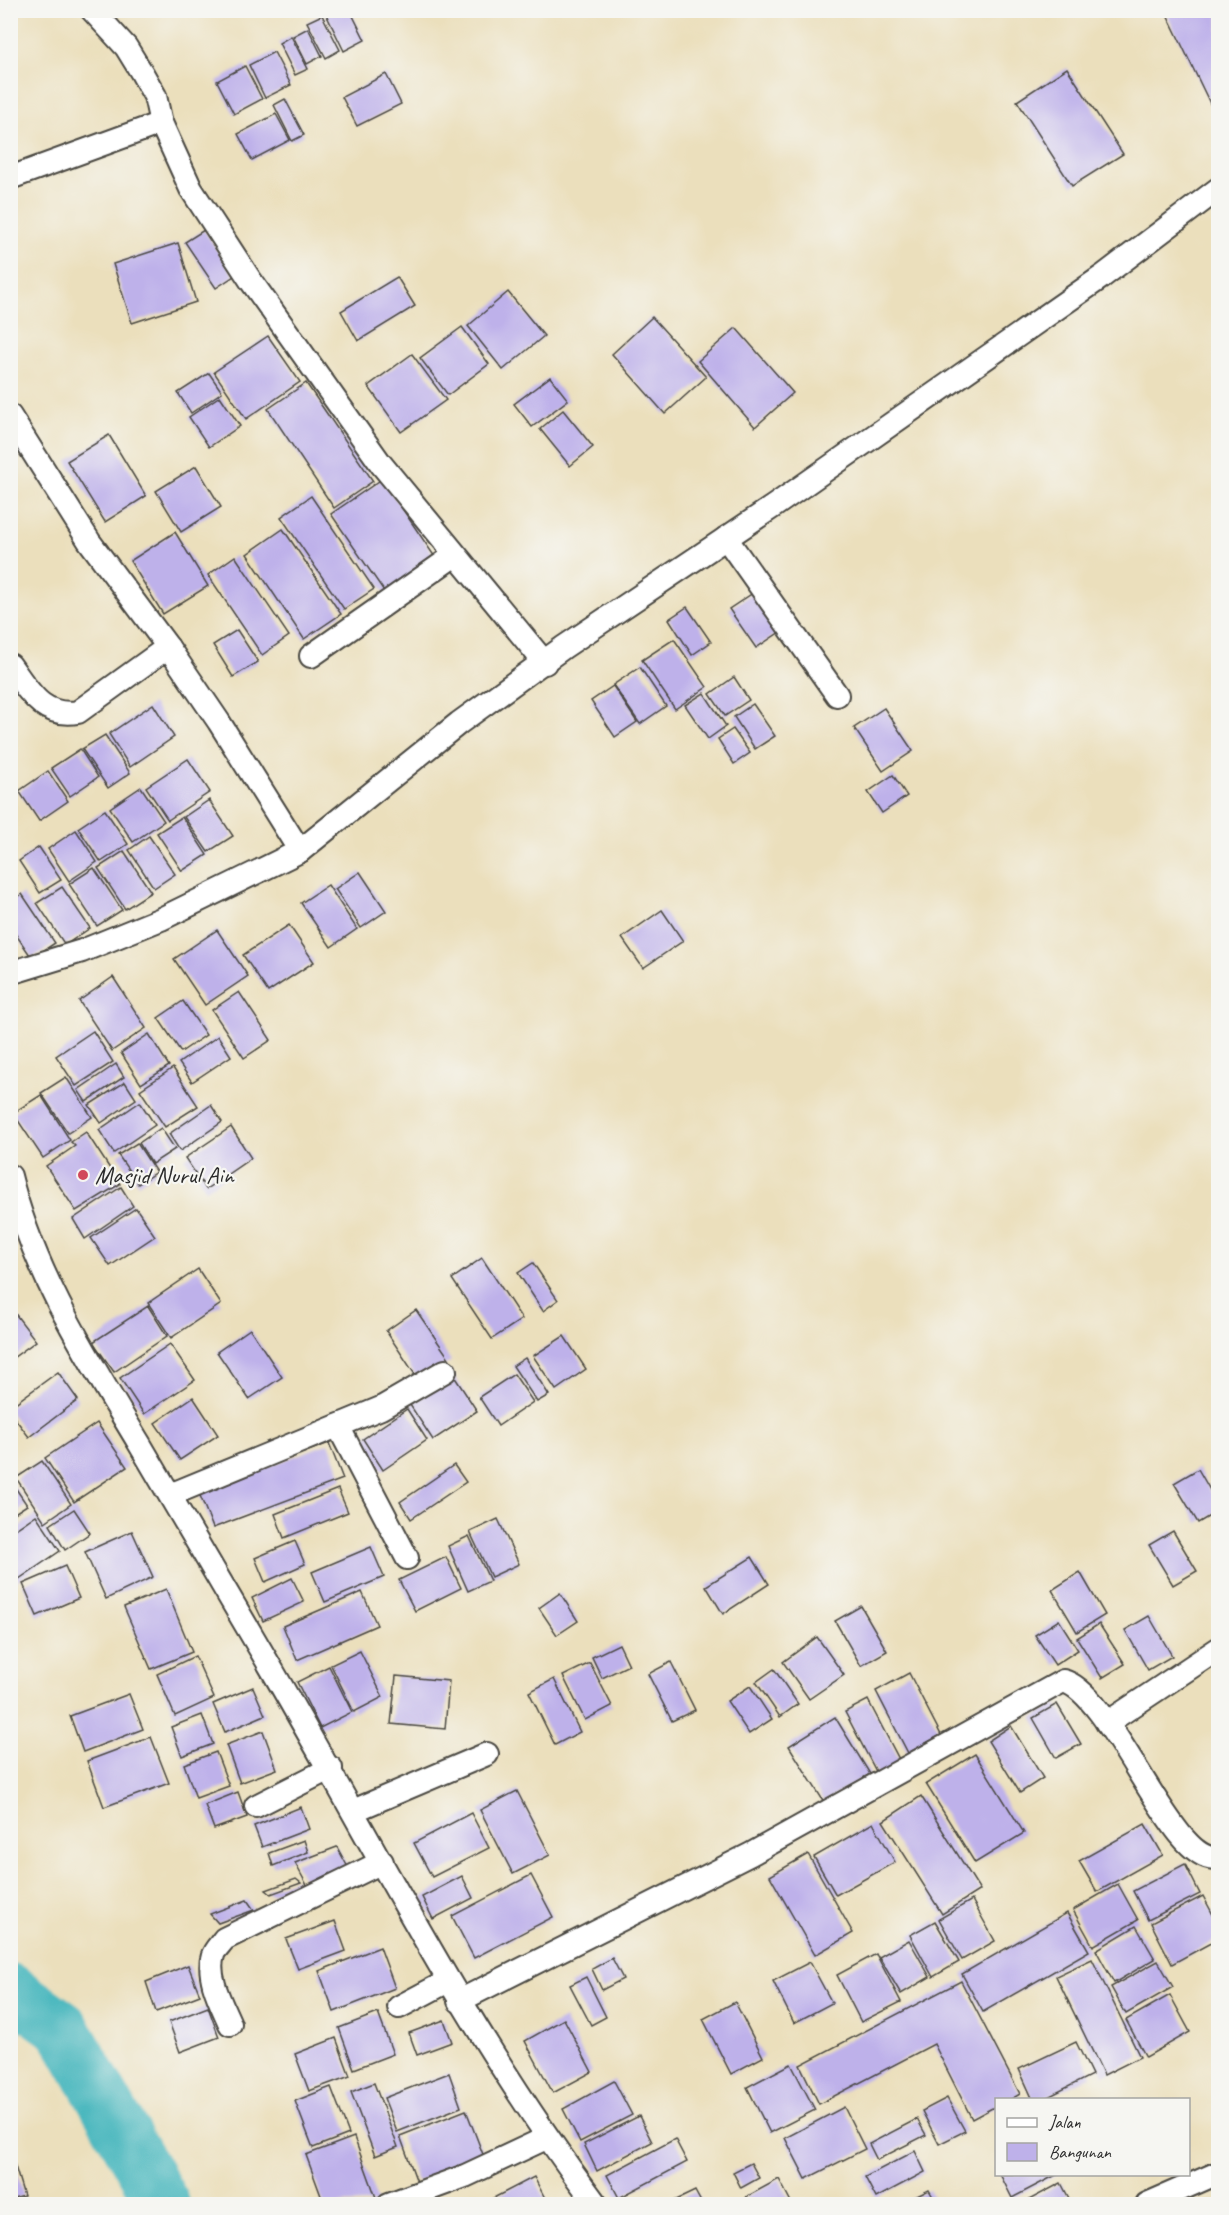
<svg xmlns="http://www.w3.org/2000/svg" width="1229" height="2215" font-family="Caveat,sans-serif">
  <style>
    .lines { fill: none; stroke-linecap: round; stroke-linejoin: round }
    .river { stroke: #48b7be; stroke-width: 54 }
    .building { fill: #beb1ea }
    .street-casing { stroke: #484641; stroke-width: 26 }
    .street { stroke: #fff; stroke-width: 22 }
    .poi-dot { fill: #d1495b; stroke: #f6f6f2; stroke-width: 2 }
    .labels { text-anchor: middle; stroke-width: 4.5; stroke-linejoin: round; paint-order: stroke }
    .poi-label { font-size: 24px; fill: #2b2b2b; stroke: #f6f6f2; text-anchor: start }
  </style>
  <rect width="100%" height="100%" fill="#f6f6f2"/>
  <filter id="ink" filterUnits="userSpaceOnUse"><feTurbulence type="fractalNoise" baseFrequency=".0167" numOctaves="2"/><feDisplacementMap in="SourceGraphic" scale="12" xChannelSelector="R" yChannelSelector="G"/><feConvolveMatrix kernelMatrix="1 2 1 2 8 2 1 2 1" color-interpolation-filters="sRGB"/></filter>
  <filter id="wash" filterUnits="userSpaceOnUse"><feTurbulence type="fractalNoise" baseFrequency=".008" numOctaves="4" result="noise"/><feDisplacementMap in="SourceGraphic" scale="24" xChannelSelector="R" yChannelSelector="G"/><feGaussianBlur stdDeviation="1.35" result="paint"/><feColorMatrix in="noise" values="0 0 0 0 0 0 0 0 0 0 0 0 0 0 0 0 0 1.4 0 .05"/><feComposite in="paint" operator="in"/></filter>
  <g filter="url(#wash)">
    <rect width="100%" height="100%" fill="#ebdfbc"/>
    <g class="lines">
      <path class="river" d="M 10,1990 L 63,2028 L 163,2204"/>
    </g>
    <g id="blocks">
      <g class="building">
        <path d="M 324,10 L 350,10 L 365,40 L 344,51 Z"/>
        <path d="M 1165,10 L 1218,10 L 1218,120 Z"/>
        <path d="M 322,15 L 340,50 L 326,58 L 307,22 Z"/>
        <path d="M 308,28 L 322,56 L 307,64 L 293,36 Z"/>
        <path d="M 291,36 L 308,69 L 295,75 L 279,43 Z"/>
        <path d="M 274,52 L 291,85 L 265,98 L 249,65 Z"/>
        <path d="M 245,66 L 262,99 L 234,114 L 217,81 Z"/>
        <path d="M 1067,68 L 1123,154 L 1072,186 L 1017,101 Z"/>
        <path d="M 386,74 L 401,104 L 357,126 L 342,97 Z"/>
        <path d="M 285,99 L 304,135 L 292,141 L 274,105 Z"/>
        <path d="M 276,114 L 290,140 L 252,160 L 238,134 Z"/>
        <path d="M 204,230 L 234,276 L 216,288 L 185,242 Z"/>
        <path d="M 178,243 L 196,302 L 132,323 L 113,264 Z"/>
        <path d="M 397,277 L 415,306 L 358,341 L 341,311 Z"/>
        <path d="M 508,292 L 544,336 L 503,370 L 468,326 Z"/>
        <path d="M 652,317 L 706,377 L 665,414 L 612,354 Z"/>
        <path d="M 462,327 L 489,364 L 448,395 L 420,358 Z"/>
        <path d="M 736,328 L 793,393 L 755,427 L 698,361 Z"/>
        <path d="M 268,336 L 300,382 L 246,419 L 214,372 Z"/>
        <path d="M 412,354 L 446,400 L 401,432 L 368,386 Z"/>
        <path d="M 209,373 L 222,392 L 191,413 L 178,393 Z"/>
        <path d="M 550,377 L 568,400 L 532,427 L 514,404 Z"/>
        <path d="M 306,383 L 373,481 L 334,508 L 268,409 Z"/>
        <path d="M 220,396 L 240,426 L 209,447 L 189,417 Z"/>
        <path d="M 563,410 L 593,447 L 570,466 L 540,429 Z"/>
        <path d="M 109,435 L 146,496 L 105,522 L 67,461 Z"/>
        <path d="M 196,466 L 221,507 L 181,532 L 156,491 Z"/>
        <path d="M 382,479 L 437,560 L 386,594 L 331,514 Z"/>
        <path d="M 311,496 L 374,589 L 344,609 L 281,517 Z"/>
        <path d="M 283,529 L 341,614 L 304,639 L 247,554 Z"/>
        <path d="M 175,532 L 208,586 L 163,614 L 130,561 Z"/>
        <path d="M 235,556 L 289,636 L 262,655 L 208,575 Z"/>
        <path d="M 756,591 L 783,630 L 756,648 L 729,609 Z"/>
        <path d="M 687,607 L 711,642 L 692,655 L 669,619 Z"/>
        <path d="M 237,630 L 258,662 L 233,677 L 213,645 Z"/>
        <path d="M 674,639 L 707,687 L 675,709 L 642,660 Z"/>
        <path d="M 640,667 L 666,706 L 640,724 L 613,685 Z"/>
        <path d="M 734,677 L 749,700 L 725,716 L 710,694 Z"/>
        <path d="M 613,686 L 637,722 L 615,737 L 591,701 Z"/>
        <path d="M 704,693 L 726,726 L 708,739 L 685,705 Z"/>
        <path d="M 153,704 L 174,737 L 130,767 L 109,734 Z"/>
        <path d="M 753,704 L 775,736 L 755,749 L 734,717 Z"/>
        <path d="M 884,708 L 913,751 L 883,771 L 854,728 Z"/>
        <path d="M 733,729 L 750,753 L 734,764 L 718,739 Z"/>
        <path d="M 105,735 L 130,773 L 108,788 L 82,749 Z"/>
        <path d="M 80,749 L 98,777 L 70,796 L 51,768 Z"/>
        <path d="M 188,759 L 210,792 L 168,820 L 146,787 Z"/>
        <path d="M 48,771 L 68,801 L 39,821 L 19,791 Z"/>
        <path d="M 893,775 L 907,796 L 882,813 L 868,792 Z"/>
        <path d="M 141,787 L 164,821 L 133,842 L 110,808 Z"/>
        <path d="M 209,800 L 233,836 L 208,852 L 184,817 Z"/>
        <path d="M 105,810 L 128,844 L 101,862 L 78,828 Z"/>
        <path d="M 182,817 L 207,855 L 182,871 L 157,833 Z"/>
        <path d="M 76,830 L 97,862 L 69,881 L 48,849 Z"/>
        <path d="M 149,836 L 175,874 L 154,888 L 129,850 Z"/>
        <path d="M 39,847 L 61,880 L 40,893 L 19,861 Z"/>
        <path d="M 124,851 L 151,892 L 125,909 L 98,868 Z"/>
        <path d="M 94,868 L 122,910 L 97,926 L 69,884 Z"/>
        <path d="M 360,872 L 386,911 L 361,928 L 335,889 Z"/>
        <path d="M 328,885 L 357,929 L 331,947 L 301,903 Z"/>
        <path d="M 62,887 L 90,928 L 65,945 L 37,903 Z"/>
        <path d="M 22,894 L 55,943 L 32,958 L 10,926 L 10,902 Z"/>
        <path d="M 662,910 L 683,941 L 643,968 L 622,938 Z"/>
        <path d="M 289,925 L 314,962 L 268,992 L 243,955 Z"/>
        <path d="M 217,930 L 248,976 L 205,1005 L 174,959 Z"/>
        <path d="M 113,977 L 146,1028 L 112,1051 L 79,1001 Z"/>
        <path d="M 239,992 L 271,1040 L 244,1058 L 212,1010 Z"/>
        <path d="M 183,1001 L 206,1035 L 181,1052 L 158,1018 Z"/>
        <path d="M 93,1031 L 113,1062 L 76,1086 L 56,1056 Z"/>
        <path d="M 149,1034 L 169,1066 L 141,1084 L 121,1053 Z"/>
        <path d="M 218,1036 L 231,1056 L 192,1082 L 179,1063 Z"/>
        <path d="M 116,1064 L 124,1077 L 86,1102 L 78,1090 Z"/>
        <path d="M 173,1068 L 198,1106 L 165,1127 L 140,1090 Z"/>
        <path d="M 66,1077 L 92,1117 L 68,1133 L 41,1093 Z"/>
        <path d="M 125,1082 L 136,1099 L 101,1123 L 89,1105 Z"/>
        <path d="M 41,1095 L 70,1140 L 43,1158 L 13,1113 Z"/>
        <path d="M 140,1102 L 155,1125 L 114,1153 L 99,1130 Z"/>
        <path d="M 211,1105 L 222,1122 L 180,1151 L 169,1134 Z"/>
        <path d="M 231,1127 L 251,1158 L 206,1189 L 185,1158 Z"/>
        <path d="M 161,1128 L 175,1149 L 152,1164 L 139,1143 Z"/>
        <path d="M 86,1132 L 120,1184 L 76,1211 L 46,1166 L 75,1146 L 71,1142 Z"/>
        <path d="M 137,1143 L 156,1172 L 138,1184 L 118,1155 Z"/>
        <path d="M 121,1187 L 133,1206 L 85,1239 L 73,1219 Z"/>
        <path d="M 136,1208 L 155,1236 L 110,1266 L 91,1238 Z"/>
        <path d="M 482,1258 L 522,1319 L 492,1339 L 452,1279 Z"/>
        <path d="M 533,1263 L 558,1300 L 543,1311 L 518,1273 Z"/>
        <path d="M 198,1269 L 221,1304 L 171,1338 L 148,1303 Z"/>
        <path d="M 148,1306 L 167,1336 L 114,1372 L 93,1342 Z"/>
        <path d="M 10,1307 L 36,1341 L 10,1360 Z"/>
        <path d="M 416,1310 L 451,1361 L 420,1382 L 386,1331 Z"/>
        <path d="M 250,1329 L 282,1377 L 249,1399 L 217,1352 Z"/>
        <path d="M 564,1336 L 586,1369 L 556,1390 L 533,1356 Z"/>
        <path d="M 170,1344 L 195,1380 L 144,1414 L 120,1378 Z"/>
        <path d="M 525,1358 L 549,1395 L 537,1402 L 513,1366 Z"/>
        <path d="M 58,1372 L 78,1400 L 29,1437 L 10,1412 L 10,1407 Z"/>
        <path d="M 514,1374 L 533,1402 L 498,1426 L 479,1397 Z"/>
        <path d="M 454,1376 L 477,1411 L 433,1440 L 410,1405 Z"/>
        <path d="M 193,1397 L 218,1435 L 180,1460 L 155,1423 Z"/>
        <path d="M 407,1409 L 427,1440 L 383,1470 L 363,1439 Z"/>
        <path d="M 97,1423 L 127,1467 L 74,1502 L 45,1458 Z"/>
        <path d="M 329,1443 L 343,1479 L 213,1528 L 199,1493 Z"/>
        <path d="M 42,1461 L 71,1504 L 45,1522 L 16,1478 Z"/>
        <path d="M 454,1465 L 466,1482 L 411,1519 L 400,1502 Z"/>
        <path d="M 1198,1469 L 1218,1504 L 1218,1511 L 1198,1523 L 1174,1483 Z"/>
        <path d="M 10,1480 L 27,1505 L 10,1516 Z"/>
        <path d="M 338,1489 L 348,1512 L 284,1538 L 275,1514 Z"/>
        <path d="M 74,1509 L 90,1533 L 65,1550 L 50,1525 Z"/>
        <path d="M 36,1515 L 60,1551 L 16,1581 L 10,1573 L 10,1533 Z"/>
        <path d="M 498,1519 L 519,1564 L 491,1577 L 470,1532 Z"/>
        <path d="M 132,1531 L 153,1577 L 106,1599 L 85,1552 Z"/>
        <path d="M 1173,1531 L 1197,1571 L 1173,1585 L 1149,1545 Z"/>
        <path d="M 469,1536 L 490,1581 L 468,1591 L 448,1546 Z"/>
        <path d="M 295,1541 L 305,1564 L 265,1582 L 255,1558 Z"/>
        <path d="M 371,1547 L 384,1577 L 325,1602 L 312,1572 Z"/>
        <path d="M 446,1557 L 461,1588 L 415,1611 L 399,1580 Z"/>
        <path d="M 752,1557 L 769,1584 L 723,1614 L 706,1586 Z"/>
        <path d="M 65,1566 L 79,1598 L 37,1616 L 23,1584 Z"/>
        <path d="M 1080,1572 L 1105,1615 L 1077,1632 L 1052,1590 Z"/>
        <path d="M 292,1578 L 304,1602 L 263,1621 L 252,1598 Z"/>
        <path d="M 166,1589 L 192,1652 L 151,1669 L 124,1607 Z"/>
        <path d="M 362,1592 L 377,1625 L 297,1660 L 283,1626 Z"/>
        <path d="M 560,1593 L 578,1621 L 557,1635 L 539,1608 Z"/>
        <path d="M 861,1606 L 887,1651 L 861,1666 L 835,1621 Z"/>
        <path d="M 1149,1616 L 1172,1656 L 1148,1670 L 1125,1630 Z"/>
        <path d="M 1059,1620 L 1078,1650 L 1055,1665 L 1035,1635 Z"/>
        <path d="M 1099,1624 L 1125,1664 L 1102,1678 L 1077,1638 Z"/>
        <path d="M 817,1637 L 844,1675 L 809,1699 L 783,1662 Z"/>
        <path d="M 619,1644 L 629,1665 L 602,1678 L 592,1657 Z"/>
        <path d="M 360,1651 L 383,1697 L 354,1712 L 331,1665 Z"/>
        <path d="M 195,1656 L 214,1698 L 175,1716 L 157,1674 Z"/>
        <path d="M 671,1662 L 695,1710 L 672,1721 L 648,1674 Z"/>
        <path d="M 590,1663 L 612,1706 L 585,1720 L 563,1676 Z"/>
        <path d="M 329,1666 L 352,1712 L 320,1728 L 297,1682 Z"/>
        <path d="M 774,1669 L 798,1704 L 780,1717 L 756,1682 Z"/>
        <path d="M 909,1673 L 941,1735 L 908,1753 L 876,1691 Z"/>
        <path d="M 396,1676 L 449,1681 L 445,1729 L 391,1724 Z"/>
        <path d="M 554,1679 L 580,1732 L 555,1745 L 529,1692 Z"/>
        <path d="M 750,1686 L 772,1719 L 749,1734 L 727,1701 Z"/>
        <path d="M 253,1687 L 265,1715 L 225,1732 L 213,1704 Z"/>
        <path d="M 129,1694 L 143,1729 L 83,1752 L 70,1716 Z"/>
        <path d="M 868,1700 L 902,1765 L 879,1777 L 845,1712 Z"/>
        <path d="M 1057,1704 L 1081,1744 L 1056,1758 L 1033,1718 Z"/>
        <path d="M 202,1715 L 213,1744 L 182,1756 L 171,1727 Z"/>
        <path d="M 835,1717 L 870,1774 L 824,1802 L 789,1746 Z"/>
        <path d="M 1011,1726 L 1043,1778 L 1020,1793 L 988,1741 Z"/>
        <path d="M 263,1731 L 277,1769 L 240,1783 L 226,1745 Z"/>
        <path d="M 151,1737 L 169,1783 L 104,1807 L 87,1761 Z"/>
        <path d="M 216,1752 L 229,1786 L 196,1798 L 184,1764 Z"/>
        <path d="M 975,1754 L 1024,1833 L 975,1863 L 926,1784 Z"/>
        <path d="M 517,1791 L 550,1855 L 513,1874 L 480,1810 Z"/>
        <path d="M 238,1792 L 247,1817 L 214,1829 L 205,1805 Z"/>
        <path d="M 921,1796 L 980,1890 L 942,1914 L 883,1821 Z"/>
        <path d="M 301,1807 L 309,1829 L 262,1847 L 254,1826 Z"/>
        <path d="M 471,1813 L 489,1848 L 432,1877 L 414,1843 Z"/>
        <path d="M 873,1823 L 895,1862 L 836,1895 L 814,1857 Z"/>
        <path d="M 1145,1824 L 1163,1855 L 1097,1892 L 1079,1861 Z"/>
        <path d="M 304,1840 L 308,1852 L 273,1866 L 269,1853 Z"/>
        <path d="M 337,1847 L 350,1871 L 308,1887 L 295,1863 Z"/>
        <path d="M 808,1854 L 853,1933 L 815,1955 L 770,1876 Z"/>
        <path d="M 1185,1864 L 1200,1894 L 1148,1920 L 1133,1891 Z"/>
        <path d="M 531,1875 L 553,1917 L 474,1958 L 452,1916 Z"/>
        <path d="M 462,1876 L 473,1898 L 433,1919 L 422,1897 Z"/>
        <path d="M 296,1879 L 301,1883 L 271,1894 L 266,1890 Z"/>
        <path d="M 1118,1884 L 1138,1920 L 1093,1946 L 1073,1910 Z"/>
        <path d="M 1203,1896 L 1218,1924 L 1218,1939 L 1172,1964 L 1151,1923 Z"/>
        <path d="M 247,1900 L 254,1910 L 218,1923 L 210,1914 Z"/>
        <path d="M 972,1900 L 995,1941 L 962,1960 L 939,1919 Z"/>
        <path d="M 1067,1913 L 1089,1951 L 983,2012 L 962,1974 Z"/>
        <path d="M 335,1921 L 346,1951 L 298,1969 L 286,1939 Z"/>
        <path d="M 935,1921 L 959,1962 L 933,1977 L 910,1935 Z"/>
        <path d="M 1136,1926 L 1155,1959 L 1114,1983 L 1096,1950 Z"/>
        <path d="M 909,1940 L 930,1977 L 901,1994 L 879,1957 Z"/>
        <path d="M 380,1947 L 395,1988 L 334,2012 L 319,1971 Z"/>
        <path d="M 876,1954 L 901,2002 L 861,2022 L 837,1975 Z"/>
        <path d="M 612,1958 L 623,1979 L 602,1990 L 592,1969 Z"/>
        <path d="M 1092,1959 L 1140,2057 L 1104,2075 L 1056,1976 Z"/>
        <path d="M 1158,1961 L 1173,1987 L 1126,2014 L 1111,1987 Z"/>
        <path d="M 810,1962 L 832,2003 L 794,2023 L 773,1981 Z"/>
        <path d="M 188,1965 L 200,1995 L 156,2012 L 146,1982 Z"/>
        <path d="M 586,1977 L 606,2017 L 591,2025 L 570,1985 Z"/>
        <path d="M 961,1981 L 1020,2094 L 1010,2100 L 996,2100 L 996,2106 L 972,2119 L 934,2044 L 819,2104 L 800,2065 Z"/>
        <path d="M 1170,1995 L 1190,2032 L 1146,2057 L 1126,2020 Z"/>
        <path d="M 735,2002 L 763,2057 L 731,2074 L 703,2019 Z"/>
        <path d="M 208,2007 L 219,2037 L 180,2052 L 169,2022 Z"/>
        <path d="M 378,2013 L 393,2054 L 354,2069 L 339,2028 Z"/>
        <path d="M 564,2019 L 592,2072 L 553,2093 L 525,2041 Z"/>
        <path d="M 444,2020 L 452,2042 L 417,2055 L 409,2033 Z"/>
        <path d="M 336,2038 L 350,2076 L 309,2091 L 295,2054 Z"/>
        <path d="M 1076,2042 L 1092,2075 L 1042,2100 L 1033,2100 L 1019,2069 Z"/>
        <path d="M 791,2064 L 815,2110 L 770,2133 L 747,2087 Z"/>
        <path d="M 449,2073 L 461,2107 L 397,2132 L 384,2098 Z"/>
        <path d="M 614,2081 L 632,2115 L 580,2142 L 563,2109 Z"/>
        <path d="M 374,2083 L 398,2147 L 375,2156 L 351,2092 Z"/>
        <path d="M 331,2087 L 349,2134 L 313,2148 L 295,2101 Z"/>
        <path d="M 947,2098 L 965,2131 L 939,2144 L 922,2111 Z"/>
        <path d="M 844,2107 L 865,2149 L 806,2179 L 785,2138 Z"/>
        <path d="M 466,2110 L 484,2157 L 417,2182 L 400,2136 Z"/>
        <path d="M 639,2116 L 652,2142 L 597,2171 L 584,2144 Z"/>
        <path d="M 917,2119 L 926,2135 L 877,2160 L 869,2144 Z"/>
        <path d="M 354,2137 L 378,2203 L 324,2204 L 306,2155 Z"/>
        <path d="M 675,2139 L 687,2162 L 619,2198 L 607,2175 Z"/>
        <path d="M 915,2151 L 925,2172 L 876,2198 L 865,2177 Z"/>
        <path d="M 14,2163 L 24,2196 L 10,2200 L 10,2164 Z"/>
        <path d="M 751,2163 L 759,2178 L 741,2188 L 733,2172 Z"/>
        <path d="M 1000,2174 L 1058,2174 L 1012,2198 Z"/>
        <path d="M 534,2177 L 548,2204 L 482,2204 Z"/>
        <path d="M 779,2179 L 792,2204 L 749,2204 L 746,2197 Z"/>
        <path d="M 1061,2183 L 1072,2204 L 1026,2204 L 1025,2202 Z"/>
        <path d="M 929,2190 L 937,2204 L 901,2204 Z"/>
        <path d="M 695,2191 L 702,2204 L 668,2204 Z"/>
      </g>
    </g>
  </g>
  <g filter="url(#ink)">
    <use href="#blocks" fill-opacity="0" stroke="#484641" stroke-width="1.5"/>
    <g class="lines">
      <defs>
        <g id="street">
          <path d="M 92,10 L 126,47 L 142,73 L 155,96 L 161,123 L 191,189 L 251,281 L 381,464 L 545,663"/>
          <path d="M 10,178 L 161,123"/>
          <path d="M 10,416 L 89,541 L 168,647 L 219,722 L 300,851"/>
          <path d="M 726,538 L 837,695"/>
          <path d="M 311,656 L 455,555"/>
          <path d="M 10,665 C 29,691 42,718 78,712 L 168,647"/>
          <path d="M 10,973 L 82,951 L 161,919 L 300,851 L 459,723 L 564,647 L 774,506 L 1103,276 L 1218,189"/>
          <path d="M 10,1176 C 34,1274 88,1358 139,1443 C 179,1510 218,1577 257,1644 C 368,1832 464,2029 596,2204"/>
          <path d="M 338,1426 L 407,1558"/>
          <path d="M 170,1495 L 381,1408 L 445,1371"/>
          <path d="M 1107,1723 L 1218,1649"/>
          <path d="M 256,1806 L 331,1768"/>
          <path d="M 353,1811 L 487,1754"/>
          <path d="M 459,2001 L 751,1854 L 1063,1681 C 1112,1692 1174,1870 1218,1857"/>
          <path d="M 399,2007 L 448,1981"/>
          <path d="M 230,2024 C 222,2005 206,1977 213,1955 C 214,1950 221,1944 224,1939 L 382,1862"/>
          <path d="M 389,2204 L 465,2176 L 546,2138"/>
          <path d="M 1147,2204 L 1218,2173"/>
        </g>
      </defs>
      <use href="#street" class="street-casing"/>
      <use href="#street" class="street"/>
    </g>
  </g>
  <circle class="poi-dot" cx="83" cy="1175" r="6"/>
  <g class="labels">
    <g class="poi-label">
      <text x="95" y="1183">Masjid Nurul Ain</text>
    </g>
  </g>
  <rect width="1229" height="2215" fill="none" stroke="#f6f6f2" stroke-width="36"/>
  <rect x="995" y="2098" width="195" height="78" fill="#f6f6f2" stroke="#a5a5a2" stroke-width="1.5"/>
  <rect x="1007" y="2118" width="30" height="9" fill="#ffffff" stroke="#a5a5a2" stroke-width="1.5"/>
  <text x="1049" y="2128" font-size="18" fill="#2b2b2b">Jalan</text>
  <rect x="1007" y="2143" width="30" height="18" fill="#beb1ea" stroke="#a5a5a2" stroke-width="1.5"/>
  <text x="1049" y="2158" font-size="18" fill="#2b2b2b">Bangunan</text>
</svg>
